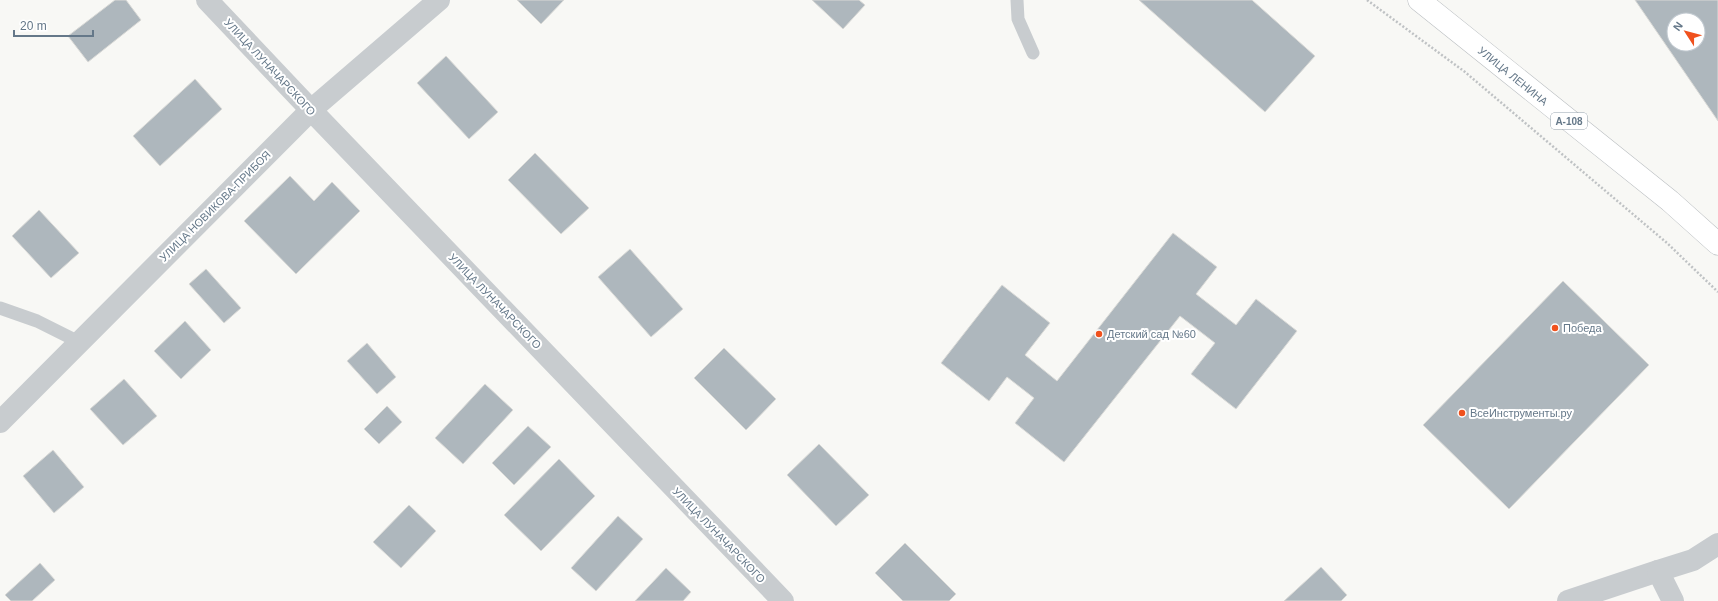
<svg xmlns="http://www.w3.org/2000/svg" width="1718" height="601" font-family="Arial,sans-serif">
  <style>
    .building { fill: #aeb7bd; stroke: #dadad7; fill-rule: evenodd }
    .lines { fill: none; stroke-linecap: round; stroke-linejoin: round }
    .trunk-casing { stroke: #babec1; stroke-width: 23 }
    .path { stroke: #bfc2c4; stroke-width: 2.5; stroke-dasharray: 2 2; stroke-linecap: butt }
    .service { stroke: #c8cccf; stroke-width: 13 }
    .minor { stroke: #c8cccf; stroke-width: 22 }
    .trunk { stroke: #fff; stroke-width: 22 }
    .poi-dot { fill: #f0511d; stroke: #fff; stroke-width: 1.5 }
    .labels { text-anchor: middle; stroke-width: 4; stroke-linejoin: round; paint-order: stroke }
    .shield { fill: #fff; stroke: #93a0ac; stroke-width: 1 }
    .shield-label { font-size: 10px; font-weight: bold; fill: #657889 }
    .street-label { font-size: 11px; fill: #657889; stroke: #fff }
    .poi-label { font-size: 11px; fill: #657889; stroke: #fff; text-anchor: start }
  </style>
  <rect width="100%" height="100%" fill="#f8f8f5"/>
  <g class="building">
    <path d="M 115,0 L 126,0 L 141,20 L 88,62 L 68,36 Z"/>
    <path d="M 517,0 L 564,0 L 541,24 Z"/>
    <path d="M 812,0 L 859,0 L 865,5 L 843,29 Z"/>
    <path d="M 1139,0 L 1252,0 L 1315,56 L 1265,112 Z"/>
    <path d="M 1635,0 L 1718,0 L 1718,121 ZM 1674,20 L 1698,20 L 1698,44 L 1674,44 Z"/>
    <path d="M 446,56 L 498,112 L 469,139 L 417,83 Z"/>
    <path d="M 195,79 L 222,109 L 160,166 L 133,136 Z"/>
    <path d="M 535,153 L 589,208 L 561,234 L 508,180 Z"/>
    <path d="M 290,176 L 314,201 L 332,182 L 360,211 L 296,274 L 244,221 Z"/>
    <path d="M 39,210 L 79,253 L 51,278 L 12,236 Z"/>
    <path d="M 1173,233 L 1217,267 L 1196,294 L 1236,325 L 1256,299 L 1297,331 L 1236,409 L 1191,374 L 1215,343 L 1180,316 L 1064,462 L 1015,423 L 1034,398 L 1007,377 L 989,401 L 941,363 L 1002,285 L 1050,323 L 1025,355 L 1057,381 Z"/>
    <path d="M 630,249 L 683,309 L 651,337 L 598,277 Z"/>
    <path d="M 206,269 L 241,308 L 224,323 L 189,284 Z"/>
    <path d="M 1563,281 L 1649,365 L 1509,509 L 1423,425 Z"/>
    <path d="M 185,321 L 211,350 L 181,379 L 154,351 Z"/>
    <path d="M 367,343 L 396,377 L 377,394 L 347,361 Z"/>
    <path d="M 724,348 L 776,399 L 746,430 L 694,378 Z"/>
    <path d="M 124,379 L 157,416 L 123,445 L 90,409 Z"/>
    <path d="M 485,384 L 513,410 L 463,464 L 435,438 Z"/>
    <path d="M 387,406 L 402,422 L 379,444 L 364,429 Z"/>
    <path d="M 528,426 L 551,447 L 514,485 L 492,463 Z"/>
    <path d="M 819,444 L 869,495 L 836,526 L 787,475 Z"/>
    <path d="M 53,450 L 84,487 L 54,513 L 23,476 Z"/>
    <path d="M 559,459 L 595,496 L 541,551 L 504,515 Z"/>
    <path d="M 409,505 L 436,531 L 401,568 L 373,542 Z"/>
    <path d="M 618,516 L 643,539 L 596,591 L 571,568 Z"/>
    <path d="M 905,543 L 956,594 L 949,601 L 903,601 L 875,573 Z"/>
    <path d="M 40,563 L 55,580 L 32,601 L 11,601 L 5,595 Z"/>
    <path d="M 1321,567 L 1347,595 L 1341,601 L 1284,601 Z"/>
    <path d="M 666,568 L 691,592 L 683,601 L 635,601 Z"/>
  </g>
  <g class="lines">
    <defs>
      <path id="trunk" d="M 1419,0 L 1670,201 L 1718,244"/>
    </defs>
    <use href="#trunk" class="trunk-casing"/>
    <path class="path" d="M 1367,0 L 1465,72 L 1667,243 L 1718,292"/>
    <g class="service">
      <path d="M 1017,0 L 1018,19 L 1033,53"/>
      <path d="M 0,308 L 37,321 L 79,342"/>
    </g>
    <g class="minor">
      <path d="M 207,0 L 311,110 L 783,601"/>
      <path d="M 0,422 L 311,110 L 439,0"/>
      <path d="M 1568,601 L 1658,571"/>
      <path d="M 1673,601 L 1658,571 L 1693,560 L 1718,544"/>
    </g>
    <use href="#trunk" class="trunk"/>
  </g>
  <g class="poi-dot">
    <circle cx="1555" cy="328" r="4"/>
    <circle cx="1099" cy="334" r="4"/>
    <circle cx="1462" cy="413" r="4"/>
  </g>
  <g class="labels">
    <rect class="shield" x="1551" y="113" width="36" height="16" rx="3"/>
    <g class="shield-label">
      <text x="1569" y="125">А-108</text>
    </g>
    <g class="street-label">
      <text transform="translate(270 67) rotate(47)" y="4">УЛИЦА ЛУНАЧАРСКОГО</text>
      <text transform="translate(1513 76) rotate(39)" y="4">УЛИЦА ЛЕНИНА</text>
      <text transform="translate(215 206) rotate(-45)" y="4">УЛИЦА НОВИКОВА-ПРИБОЯ</text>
      <text transform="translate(495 301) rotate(46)" y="4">УЛИЦА ЛУНАЧАРСКОГО</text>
      <text transform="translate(719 535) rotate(46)" y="4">УЛИЦА ЛУНАЧАРСКОГО</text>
    </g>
    <g class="poi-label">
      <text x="1563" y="332">Победа</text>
      <text x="1107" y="338">Детский сад №60</text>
      <text x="1470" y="417">ВсеИнструменты.ру</text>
    </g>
  </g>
  <g transform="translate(1686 32) rotate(306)"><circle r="19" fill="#ffffff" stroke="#c1c9d0"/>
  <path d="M0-3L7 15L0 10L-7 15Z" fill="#f0511d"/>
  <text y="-6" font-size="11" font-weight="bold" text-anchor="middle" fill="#657889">N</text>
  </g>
  <path d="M14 30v6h79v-6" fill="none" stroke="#657889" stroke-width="2"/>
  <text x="20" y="30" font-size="12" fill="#657889" stroke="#ffffff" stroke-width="3" paint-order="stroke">20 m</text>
</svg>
